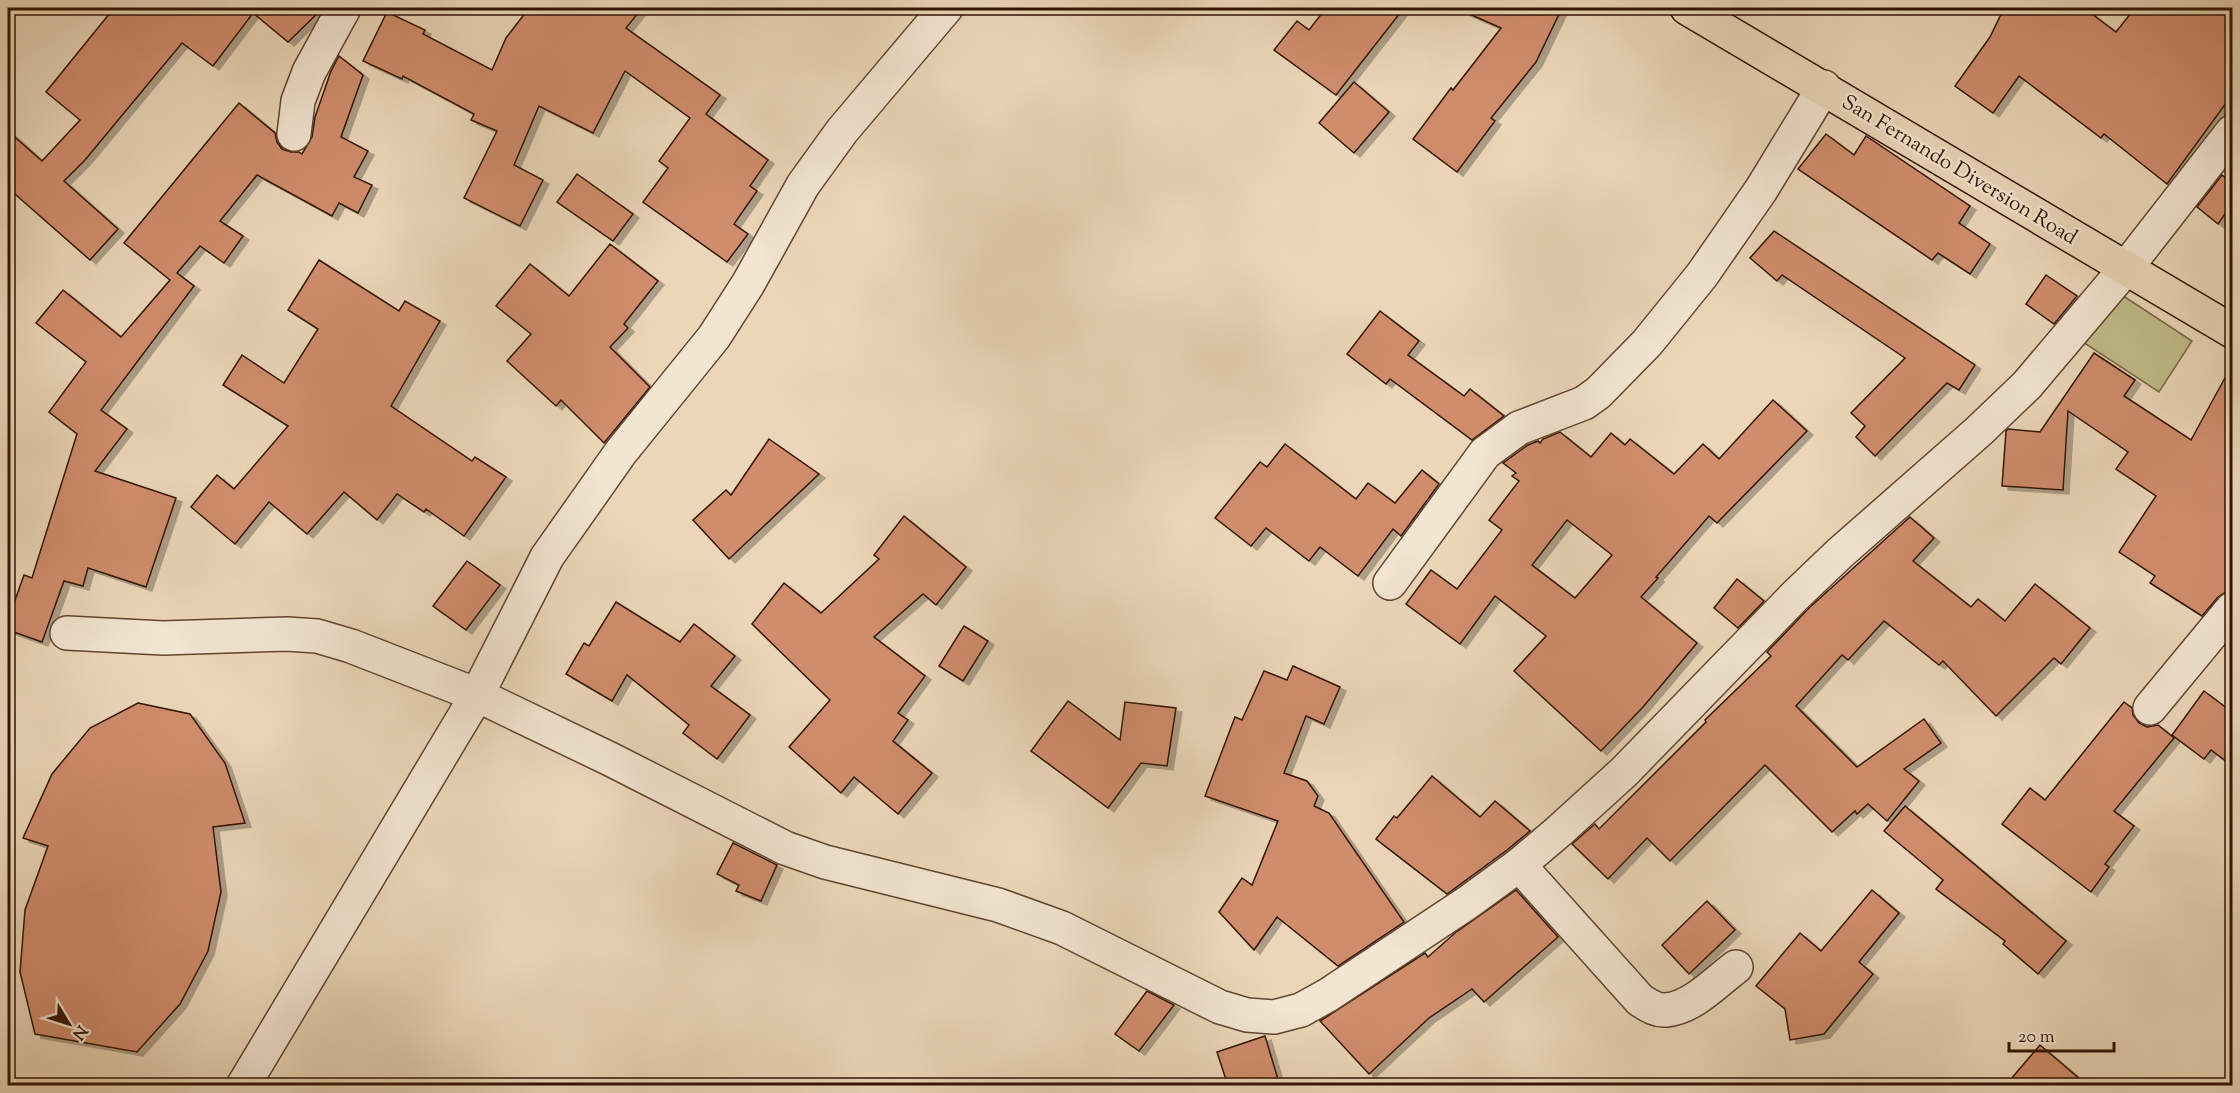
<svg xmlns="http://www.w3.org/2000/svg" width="2240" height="1093" font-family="'Sorts Mill Goudy',serif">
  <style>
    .green { fill: #c0bc89; stroke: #796846; stroke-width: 1.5 }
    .building { fill: #d08d6c; stroke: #321403; stroke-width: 1.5; fill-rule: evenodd; filter: url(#shadow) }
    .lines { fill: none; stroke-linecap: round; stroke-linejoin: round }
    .street-casing { stroke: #604530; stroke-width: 36 }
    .highway-casing { stroke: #321403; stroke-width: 36 }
    .street { stroke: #f2e5d1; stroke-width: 33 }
    .highway { stroke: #ebd7b8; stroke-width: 33 }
    .labels { text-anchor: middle; stroke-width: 5; stroke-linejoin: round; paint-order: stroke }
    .street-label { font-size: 21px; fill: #321403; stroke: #f2e5d1 }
  </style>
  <defs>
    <filter id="shadow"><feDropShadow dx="6" dy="4" stdDeviation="0" flood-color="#0004"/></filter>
  </defs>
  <rect width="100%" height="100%" fill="#ebd7b8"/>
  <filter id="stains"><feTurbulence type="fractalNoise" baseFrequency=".00333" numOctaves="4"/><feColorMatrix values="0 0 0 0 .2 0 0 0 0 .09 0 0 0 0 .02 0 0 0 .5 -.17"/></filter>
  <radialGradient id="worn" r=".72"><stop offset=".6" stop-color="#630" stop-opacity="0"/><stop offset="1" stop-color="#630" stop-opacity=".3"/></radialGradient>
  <path class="green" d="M 2099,280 L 2192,341 L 2159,392 L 2066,331 Z"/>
  <g class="building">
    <path d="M 114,8 L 323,8 L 288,42 L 253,13 L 213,66 L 182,43 L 85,160 L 64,181 L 118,229 L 90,260 L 8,188 L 8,131 L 42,161 L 80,120 L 46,92 Z"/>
    <path d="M 529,8 L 642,8 L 626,28 L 720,95 L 706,114 L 768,160 L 750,186 L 757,191 L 734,224 L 748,234 L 727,262 L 643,202 L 668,168 L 659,161 L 690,118 L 625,71 L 593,133 L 539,106 L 514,165 L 543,180 L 520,226 L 464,198 L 497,131 L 471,120 L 474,114 L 403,76 L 402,79 L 363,61 L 387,12 L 425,30 L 423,34 L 492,70 L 506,38 Z"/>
    <path d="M 1326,8 L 1404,8 L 1336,95 L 1274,50 L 1297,21 L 1309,30 Z"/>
    <path d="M 1456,8 L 1562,8 L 1536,62 L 1491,118 L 1495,121 L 1457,172 L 1413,139 L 1451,88 L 1453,90 L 1501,28 Z"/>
    <path d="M 2004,8 L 2084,8 L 2116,32 L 2135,8 L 2232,8 L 2232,95 L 2167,184 L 2104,134 L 2101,138 L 2019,76 L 1993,113 L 1955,86 L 1990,37 Z"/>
    <path d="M 339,56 L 363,75 L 341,137 L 368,151 L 354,177 L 372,185 L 358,213 L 339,203 L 332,216 L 257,175 L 220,221 L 243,236 L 224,263 L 200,246 L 177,273 L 194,286 L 101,410 L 127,429 L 95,471 L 176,498 L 146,587 L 88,568 L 83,586 L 64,581 L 42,642 L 8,630 L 8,620 L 24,575 L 32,578 L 77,434 L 49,412 L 86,362 L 36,323 L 63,290 L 121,337 L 170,280 L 124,243 L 239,103 L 275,133 L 277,142 L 282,149 L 291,152 L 299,152 L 302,154 L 312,137 L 315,117 L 331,71 Z"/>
    <path d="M 1354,82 L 1389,112 L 1354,153 L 1319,123 Z"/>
    <path d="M 1826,134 L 1854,155 L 1866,136 L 1970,206 L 1959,223 L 1990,244 L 1970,274 L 1938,253 L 1932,260 L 1798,169 Z"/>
    <path d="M 577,174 L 633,214 L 613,241 L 557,202 Z"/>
    <path d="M 2222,175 L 2232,183 L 2232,204 L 2218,224 L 2197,207 Z"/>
    <path d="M 1774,231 L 1975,365 L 1959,390 L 1947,383 L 1875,456 L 1856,437 L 1865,426 L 1851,413 L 1905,358 L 1782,275 L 1777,281 L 1750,258 Z"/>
    <path d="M 610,244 L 658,281 L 624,324 L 628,328 L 610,347 L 650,387 L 604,443 L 561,400 L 556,406 L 507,361 L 531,334 L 496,306 L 530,264 L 569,296 Z"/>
    <path d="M 319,260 L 399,311 L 405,301 L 440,321 L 391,406 L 472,461 L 475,457 L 506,477 L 464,536 L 426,509 L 424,512 L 397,494 L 377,520 L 344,492 L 307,534 L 269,502 L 235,544 L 191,507 L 217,475 L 234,489 L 288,426 L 223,385 L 242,355 L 284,383 L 318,329 L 288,310 Z"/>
    <path d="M 2046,275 L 2077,296 L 2054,324 L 2026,304 Z"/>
    <path d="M 1380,311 L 1419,341 L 1408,355 L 1464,396 L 1470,389 L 1504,416 L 1472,440 L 1390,379 L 1386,384 L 1347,354 Z"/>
    <path d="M 2094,353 L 2135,380 L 2124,396 L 2191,440 L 2232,365 L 2232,583 L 2227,591 L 2218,597 L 2202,616 L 2150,583 L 2155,576 L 2119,552 L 2156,496 L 2116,469 L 2128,452 L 2068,411 L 2063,490 L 2002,486 L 2006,431 L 2008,429 L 2040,432 Z"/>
    <path d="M 1773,400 L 1807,431 L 1717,523 L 1709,516 L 1656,577 L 1658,578 L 1641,597 L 1697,643 L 1643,707 L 1601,751 L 1514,671 L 1546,636 L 1495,596 L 1460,644 L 1406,604 L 1431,570 L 1457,589 L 1502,530 L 1489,520 L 1519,481 L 1512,476 L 1516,473 L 1503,463 L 1528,445 L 1538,441 L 1540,443 L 1543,439 L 1560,432 L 1591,457 L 1611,433 L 1625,445 L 1630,439 L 1674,474 L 1703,444 L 1719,459 ZM 1567,520 L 1612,555 L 1575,598 L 1532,565 Z"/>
    <path d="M 769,439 L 819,474 L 729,559 L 693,520 L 726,490 L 731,495 Z"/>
    <path d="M 1285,444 L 1356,499 L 1368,483 L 1395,503 L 1422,470 L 1439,484 L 1401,536 L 1393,529 L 1358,576 L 1320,547 L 1309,561 L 1266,528 L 1251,546 L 1215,518 L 1260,462 L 1267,467 Z"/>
    <path d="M 904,516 L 966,567 L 936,605 L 923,594 L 874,637 L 925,676 L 898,713 L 908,720 L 893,741 L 932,773 L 898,814 L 854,777 L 841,793 L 789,747 L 830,700 L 752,624 L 784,583 L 821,613 L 879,559 L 874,555 Z"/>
    <path d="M 1910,517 L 1934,538 L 1913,561 L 1971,607 L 1978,599 L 2005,621 L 2035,584 L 2090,628 L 2061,664 L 2054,658 L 1996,716 L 1943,661 L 1939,665 L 1884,621 L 1848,660 L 1842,655 L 1796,706 L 1857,767 L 1924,719 L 1941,743 L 1904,769 L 1919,781 L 1887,821 L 1868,804 L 1857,814 L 1855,811 L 1832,832 L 1765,765 L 1670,861 L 1647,838 L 1608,879 L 1572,844 L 1595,824 L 1599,829 L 1706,722 L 1705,720 L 1771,656 L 1767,652 L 1809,608 Z"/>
    <path d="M 467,561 L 500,585 L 466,630 L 433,606 Z"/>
    <path d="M 1737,579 L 1764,601 L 1738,628 L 1714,608 Z"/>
    <path d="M 616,602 L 680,642 L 694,624 L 735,656 L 711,686 L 750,715 L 717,759 L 683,733 L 689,725 L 627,675 L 612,701 L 566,674 L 584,643 L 589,646 Z"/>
    <path d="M 964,626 L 988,641 L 963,681 L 939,666 Z"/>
    <path d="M 1293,666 L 1340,687 L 1324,724 L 1306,716 L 1284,773 L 1307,781 L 1318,796 L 1314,806 L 1329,813 L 1404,922 L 1338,966 L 1277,917 L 1254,950 L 1219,912 L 1242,878 L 1252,885 L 1278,821 L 1205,796 L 1235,717 L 1242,720 L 1264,671 L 1287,680 Z"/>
    <path d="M 2204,691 L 2232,712 L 2232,766 L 2211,750 L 2204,759 L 2172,735 Z"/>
    <path d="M 1068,701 L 1120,740 L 1125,702 L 1176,708 L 1167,766 L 1141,763 L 1108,808 L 1031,751 Z"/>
    <path d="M 2124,702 L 2132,708 L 2133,715 L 2139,723 L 2147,727 L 2158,725 L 2174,738 L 2114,811 L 2134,826 L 2105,864 L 2109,867 L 2091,892 L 2002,824 L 2030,788 L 2045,800 Z"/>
    <path d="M 138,703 L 190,714 L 225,763 L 245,823 L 213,827 L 221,892 L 208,951 L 180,1004 L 137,1052 L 35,1034 L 20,972 L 25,910 L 48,846 L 23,838 L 52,774 L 90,728 Z"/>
    <path d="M 1432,776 L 1480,817 L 1495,801 L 1530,831 L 1507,850 L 1447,894 L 1376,839 L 1394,816 L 1397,818 Z"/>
    <path d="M 1905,806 L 2066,941 L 2038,974 L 2003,944 L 2005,941 L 1936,889 L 1943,880 L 1884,831 Z"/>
    <path d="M 733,843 L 777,865 L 761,901 L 736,891 L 739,885 L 717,874 Z"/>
    <path d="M 1516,890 L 1558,937 L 1484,1002 L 1472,989 L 1429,1018 L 1369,1074 L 1320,1021 L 1425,953 L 1428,957 L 1455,933 Z"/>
    <path d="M 1872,890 L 1899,913 L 1859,962 L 1873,974 L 1824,1034 L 1790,1040 L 1785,1009 L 1756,986 L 1800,933 L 1821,951 Z"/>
    <path d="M 1707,901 L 1735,930 L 1689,974 L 1662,945 Z"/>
    <path d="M 1147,991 L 1174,1005 L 1139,1051 L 1115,1034 Z"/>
    <path d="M 1265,1036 L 1280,1086 L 1228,1086 L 1217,1052 Z"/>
    <path d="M 2040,1045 L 2088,1086 L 2005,1086 Z"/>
  </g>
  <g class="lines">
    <defs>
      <g id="street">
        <path d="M 294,134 L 298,101 L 309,72 L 344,8"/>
        <path d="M 1390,583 L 1485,453 L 1519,428 L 1584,403 L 1598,393 L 1647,343 L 1702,275 L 1761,190 L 1824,87"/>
        <path d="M 67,633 L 163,638 L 287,634 L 317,636 L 351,646 L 477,695 L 610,759 L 785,848 L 825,862 L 998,905 L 1062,928 L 1220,1007 L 1247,1015 L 1274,1017 L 1301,1010 L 1328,995 L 1467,903 L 1519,865 L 1558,832 L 1624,772 L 1796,595 L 1840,553 L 1979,431 L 2027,385 L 2126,268 L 2232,132"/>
        <path d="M 2150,708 L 2232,609"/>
        <path d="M 1519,865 L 1640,1000 C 1648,1005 1656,1011 1666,1010 C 1692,1008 1716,982 1736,967"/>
        <path d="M 243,1086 L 477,695 L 547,557 L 621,452 L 714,337 L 748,284 L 803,185 L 842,131 L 946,8"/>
      </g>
      <path id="highway" d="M 1687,8 L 2232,331"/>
    </defs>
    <use href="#street" class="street-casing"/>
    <use href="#highway" class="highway-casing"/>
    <use href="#street" class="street"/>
    <use href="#highway" class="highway"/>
  </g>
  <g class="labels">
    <g class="street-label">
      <text transform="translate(1960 169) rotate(31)" y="7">San Fernando Diversion Road</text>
    </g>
  </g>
  <rect width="2240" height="1093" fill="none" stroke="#ebd7b8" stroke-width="30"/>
  <rect x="9" y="9" width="2222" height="1075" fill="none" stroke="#321403" stroke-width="3"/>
  <rect x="15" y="15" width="2210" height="1063" fill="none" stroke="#321403" stroke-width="1.5"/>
  <g transform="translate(69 1024) rotate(128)" stroke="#f2e5d1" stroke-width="4.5" paint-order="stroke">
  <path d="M0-4.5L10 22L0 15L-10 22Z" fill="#321403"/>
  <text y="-9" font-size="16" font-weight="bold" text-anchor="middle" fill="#321403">N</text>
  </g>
  <path d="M2009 1042v9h105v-9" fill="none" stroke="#321403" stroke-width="3"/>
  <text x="2018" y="1042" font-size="18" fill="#321403" stroke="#f2e5d1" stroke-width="4.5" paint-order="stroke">20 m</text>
  <rect width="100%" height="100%" filter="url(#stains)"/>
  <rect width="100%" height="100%" fill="url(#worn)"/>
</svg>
